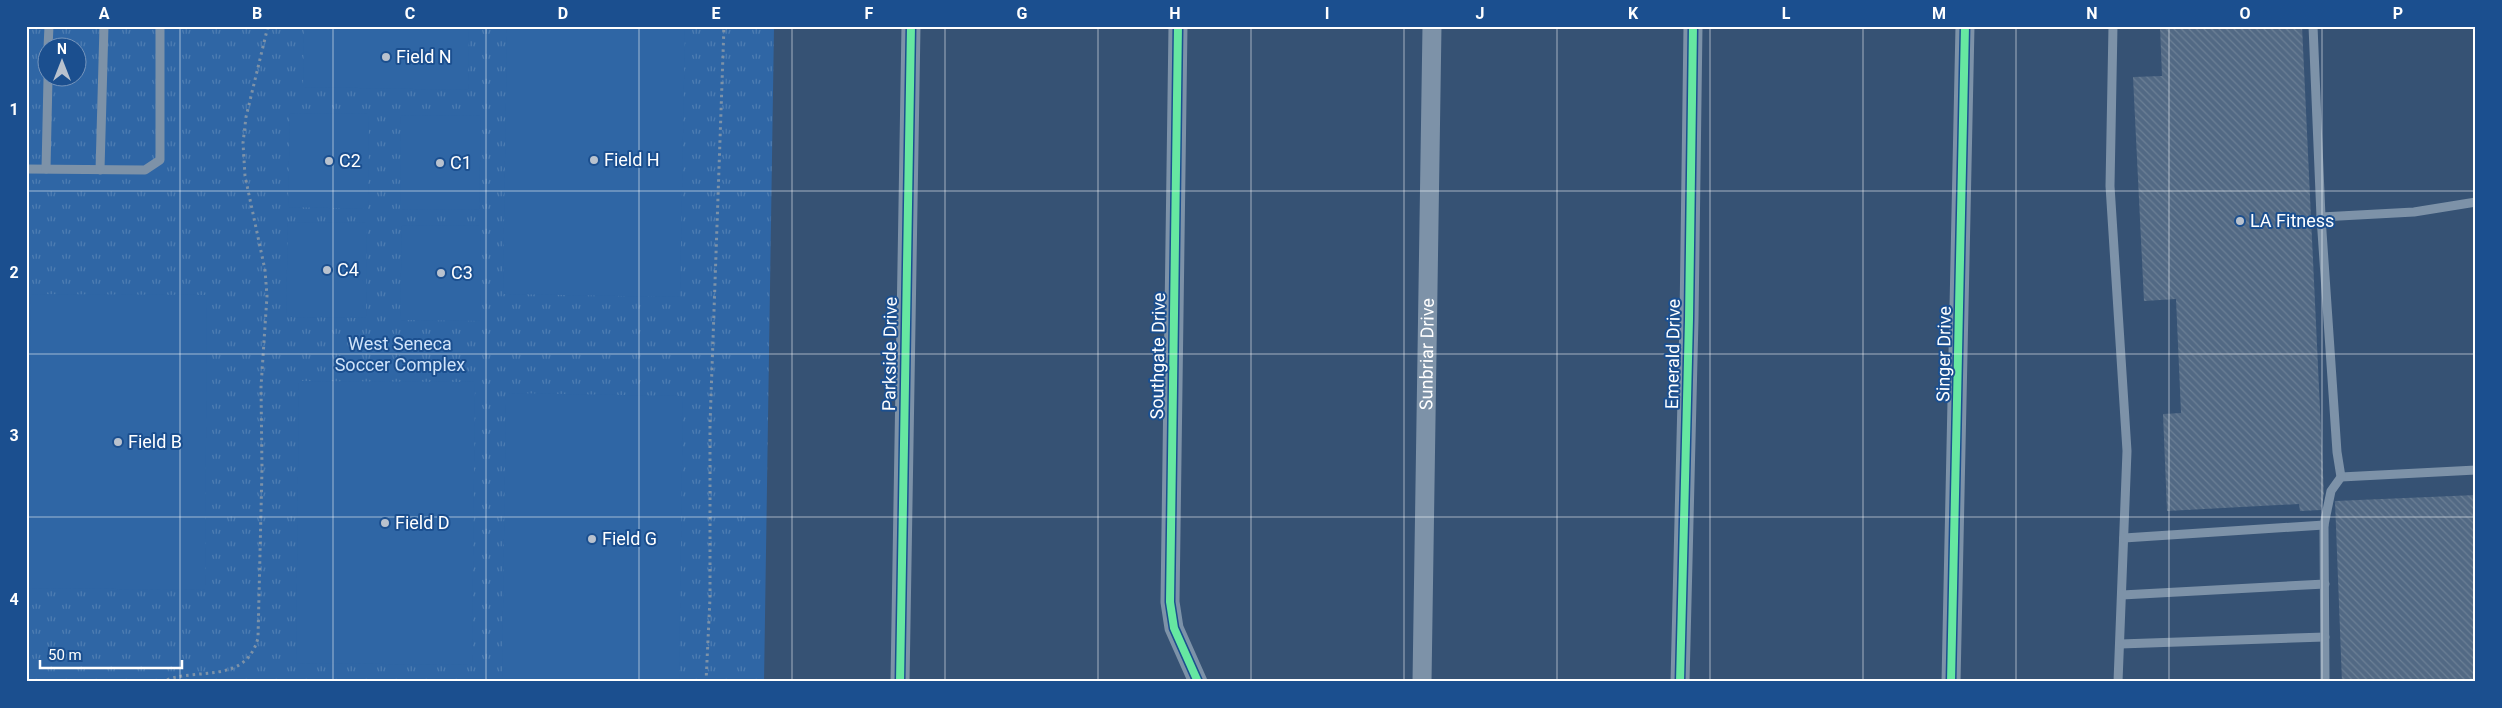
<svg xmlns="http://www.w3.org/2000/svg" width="2502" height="708" font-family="Roboto,sans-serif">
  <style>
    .park { fill: url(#park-tufts); fill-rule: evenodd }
    .pitch { fill: #2f66a5 }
    .building { fill: url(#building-back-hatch) }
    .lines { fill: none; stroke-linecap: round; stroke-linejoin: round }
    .path { stroke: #7d92a8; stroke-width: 3; stroke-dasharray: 2.5 4; stroke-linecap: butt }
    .lane { stroke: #7d92a8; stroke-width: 9 }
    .street { stroke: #7d92a8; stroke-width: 19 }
    .cycleway-casing { stroke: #1b4f8f; stroke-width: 11 }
    .cycleway { stroke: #66e7a1; stroke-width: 8 }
    .grid { fill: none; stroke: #fff; stroke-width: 1; stroke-opacity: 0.55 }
    .poi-dot { fill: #b9c2ce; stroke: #1b4f8f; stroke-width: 2 }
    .labels { text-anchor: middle; stroke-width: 4; stroke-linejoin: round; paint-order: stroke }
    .poi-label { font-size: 18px; fill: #fff; stroke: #1b4f8f; text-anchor: start }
    .park-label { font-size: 18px; fill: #cfe3fa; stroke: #1b4f8f }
    .street-label { font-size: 18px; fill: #fff; stroke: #1b4f8f }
    .neatline { fill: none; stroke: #fff; stroke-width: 2 }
    .grid-label { font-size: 16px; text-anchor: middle; font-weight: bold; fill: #fff }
  </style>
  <defs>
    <pattern id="park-tufts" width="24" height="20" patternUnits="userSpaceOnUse" patternTransform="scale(1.25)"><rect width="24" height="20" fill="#2f66a5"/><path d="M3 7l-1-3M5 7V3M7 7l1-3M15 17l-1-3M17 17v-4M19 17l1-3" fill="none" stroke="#4e7db2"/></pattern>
    <pattern id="building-back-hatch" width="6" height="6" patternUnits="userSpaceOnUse" patternTransform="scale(1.25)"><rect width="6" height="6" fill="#526984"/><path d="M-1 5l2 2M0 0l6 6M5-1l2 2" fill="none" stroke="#6c8096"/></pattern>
  </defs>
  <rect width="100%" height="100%" fill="#365274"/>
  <path class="park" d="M 26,26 L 774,26 L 764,682 L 26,682 ZM 48,48 L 78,48 L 78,78 L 48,78 Z"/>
  <g class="pitch">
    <path d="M 304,26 L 469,26 L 468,90 L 303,87 Z"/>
    <path d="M 507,26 L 685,26 L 680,297 L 503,294 Z"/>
    <path d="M 290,113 L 369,114 L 368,209 L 288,207 Z"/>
    <path d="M 401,115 L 481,116 L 479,210 L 400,209 Z"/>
    <path d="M 288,222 L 367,223 L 366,318 L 286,317 Z"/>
    <path d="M 402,225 L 481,226 L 480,321 L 400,320 Z"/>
    <path d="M 31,294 L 207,295 L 205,590 L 28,588 Z"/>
    <path d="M 299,381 L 475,382 L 472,665 L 296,663 Z"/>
    <path d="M 506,393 L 683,396 L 679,682 L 502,682 Z"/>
  </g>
  <g class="building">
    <path d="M 2160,26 L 2302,26 L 2324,494 L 2321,510 L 2300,511 L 2299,504 L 2167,511 L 2163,414 L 2181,413 L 2176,299 L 2144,301 L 2133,77 L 2162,76 Z"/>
    <path d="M 2476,495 L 2476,682 L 2342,682 L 2335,501 Z"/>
  </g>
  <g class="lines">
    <g class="path">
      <path d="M 161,682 C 196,666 245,686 258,638 L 262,469 L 261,387 L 267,296 L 265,270 L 245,176 L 243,143 L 246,117 L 268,26"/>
      <path d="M 706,682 L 710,598 L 710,425 L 724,26"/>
    </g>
    <g class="lane">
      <path d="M 2113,26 L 2110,186 L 2127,451 L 2118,682"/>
      <path d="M 48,48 L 49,26"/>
      <path d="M 26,169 L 145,170 L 160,160 L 160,26"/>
      <path d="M 46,169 L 48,78"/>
      <path d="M 100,170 L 104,26"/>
      <path d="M 2321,217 L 2414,212 L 2476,202"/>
      <path d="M 2341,477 L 2476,470"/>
      <path d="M 2324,525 L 2325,682"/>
      <path d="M 2124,538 L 2324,525 L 2331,491 L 2341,477 L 2337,452 L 2321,217 L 2313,26"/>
      <path d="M 2122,595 L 2325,584"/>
      <path d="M 2120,644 L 2325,637"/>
    </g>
    <g class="street">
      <path d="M 1178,26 L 1170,602 L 1174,628 L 1198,682"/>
      <path d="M 900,682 L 911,26"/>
      <path id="s1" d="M 1422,682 L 1432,26"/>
      <path d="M 1680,682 L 1689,319 L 1693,26"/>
      <path d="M 1951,682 L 1965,26"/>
    </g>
    <defs>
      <g id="cycleway">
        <path d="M 1178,26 L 1170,602 L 1174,628 L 1198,682"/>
        <path d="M 900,682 L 911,26"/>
        <path d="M 1680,682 L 1689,319 L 1693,26"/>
        <path d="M 1951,682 L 1965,26"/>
      </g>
    </defs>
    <use href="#cycleway" class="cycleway-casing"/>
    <use href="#cycleway" class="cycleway"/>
  </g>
  <path class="grid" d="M 180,26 L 180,682M 333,26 L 333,682M 486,26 L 486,682M 639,26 L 639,682M 792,26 L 792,682M 945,26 L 945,682M 1098,26 L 1098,682M 1251,26 L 1251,682M 1404,26 L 1404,682M 1557,26 L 1557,682M 1710,26 L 1710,682M 1863,26 L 1863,682M 2016,26 L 2016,682M 2169,26 L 2169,682M 2322,26 L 2322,682M 26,191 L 2476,191M 26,354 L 2476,354M 26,517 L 2476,517"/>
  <g class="poi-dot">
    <circle cx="386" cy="57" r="5"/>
    <circle cx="594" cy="160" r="5"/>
    <circle cx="329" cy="161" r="5"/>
    <circle cx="440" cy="163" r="5"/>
    <circle cx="2240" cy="221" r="5"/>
    <circle cx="327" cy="270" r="5"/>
    <circle cx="441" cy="273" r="5"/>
    <circle cx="118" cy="442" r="5"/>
    <circle cx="385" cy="523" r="5"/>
    <circle cx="592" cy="539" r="5"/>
  </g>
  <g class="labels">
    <g class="poi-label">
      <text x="396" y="63">Field N</text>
      <text x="604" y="166">Field H</text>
      <text x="339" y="167">C2</text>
      <text x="450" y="169">C1</text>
      <text x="2250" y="227">LA Fitness</text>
      <text x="337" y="276">C4</text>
      <text x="451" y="279">C3</text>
      <text x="128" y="448">Field B</text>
      <text x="395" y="529">Field D</text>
      <text x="602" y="545">Field G</text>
    </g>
    <g class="park-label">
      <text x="400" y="350">West Seneca<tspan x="400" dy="21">Soccer Complex</tspan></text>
    </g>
    <g class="street-label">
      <text transform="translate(890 354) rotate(-89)" y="6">Parkside Drive</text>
      <text dy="6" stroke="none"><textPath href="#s1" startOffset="328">Sunbriar Drive</textPath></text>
      <text transform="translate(1673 354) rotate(-89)" y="6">Emerald Drive</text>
      <text transform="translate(1944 354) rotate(-89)" y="6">Singer Drive</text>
      <text transform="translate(1158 356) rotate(-89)" y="6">Southgate Drive</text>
    </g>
  </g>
  <rect width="2502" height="708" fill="none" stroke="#1b4f8f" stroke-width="55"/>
  <g transform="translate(62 62)"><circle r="24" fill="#1b4f8f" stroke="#7695bc"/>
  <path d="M0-4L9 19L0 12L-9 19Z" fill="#b9c2ce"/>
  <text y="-8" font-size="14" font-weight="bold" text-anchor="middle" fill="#ffffff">N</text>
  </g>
  <path d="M40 660v8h142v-8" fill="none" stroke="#ffffff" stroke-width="2.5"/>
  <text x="48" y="660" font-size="15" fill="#ffffff" stroke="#1b4f8f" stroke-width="4" paint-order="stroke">50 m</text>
  <rect x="28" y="28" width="2446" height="652" class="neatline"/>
  <g class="grid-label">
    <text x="104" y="19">A</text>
    <text x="257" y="19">B</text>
    <text x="410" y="19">C</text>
    <text x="563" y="19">D</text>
    <text x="716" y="19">E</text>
    <text x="869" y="19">F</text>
    <text x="1022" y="19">G</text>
    <text x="1175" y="19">H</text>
    <text x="1327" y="19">I</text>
    <text x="1480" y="19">J</text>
    <text x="1633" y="19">K</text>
    <text x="1786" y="19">L</text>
    <text x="1939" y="19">M</text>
    <text x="2092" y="19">N</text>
    <text x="2245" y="19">O</text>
    <text x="2398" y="19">P</text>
    <text x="14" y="115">1</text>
    <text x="14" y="278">2</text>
    <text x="14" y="441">3</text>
    <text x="14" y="605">4</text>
  </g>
</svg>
